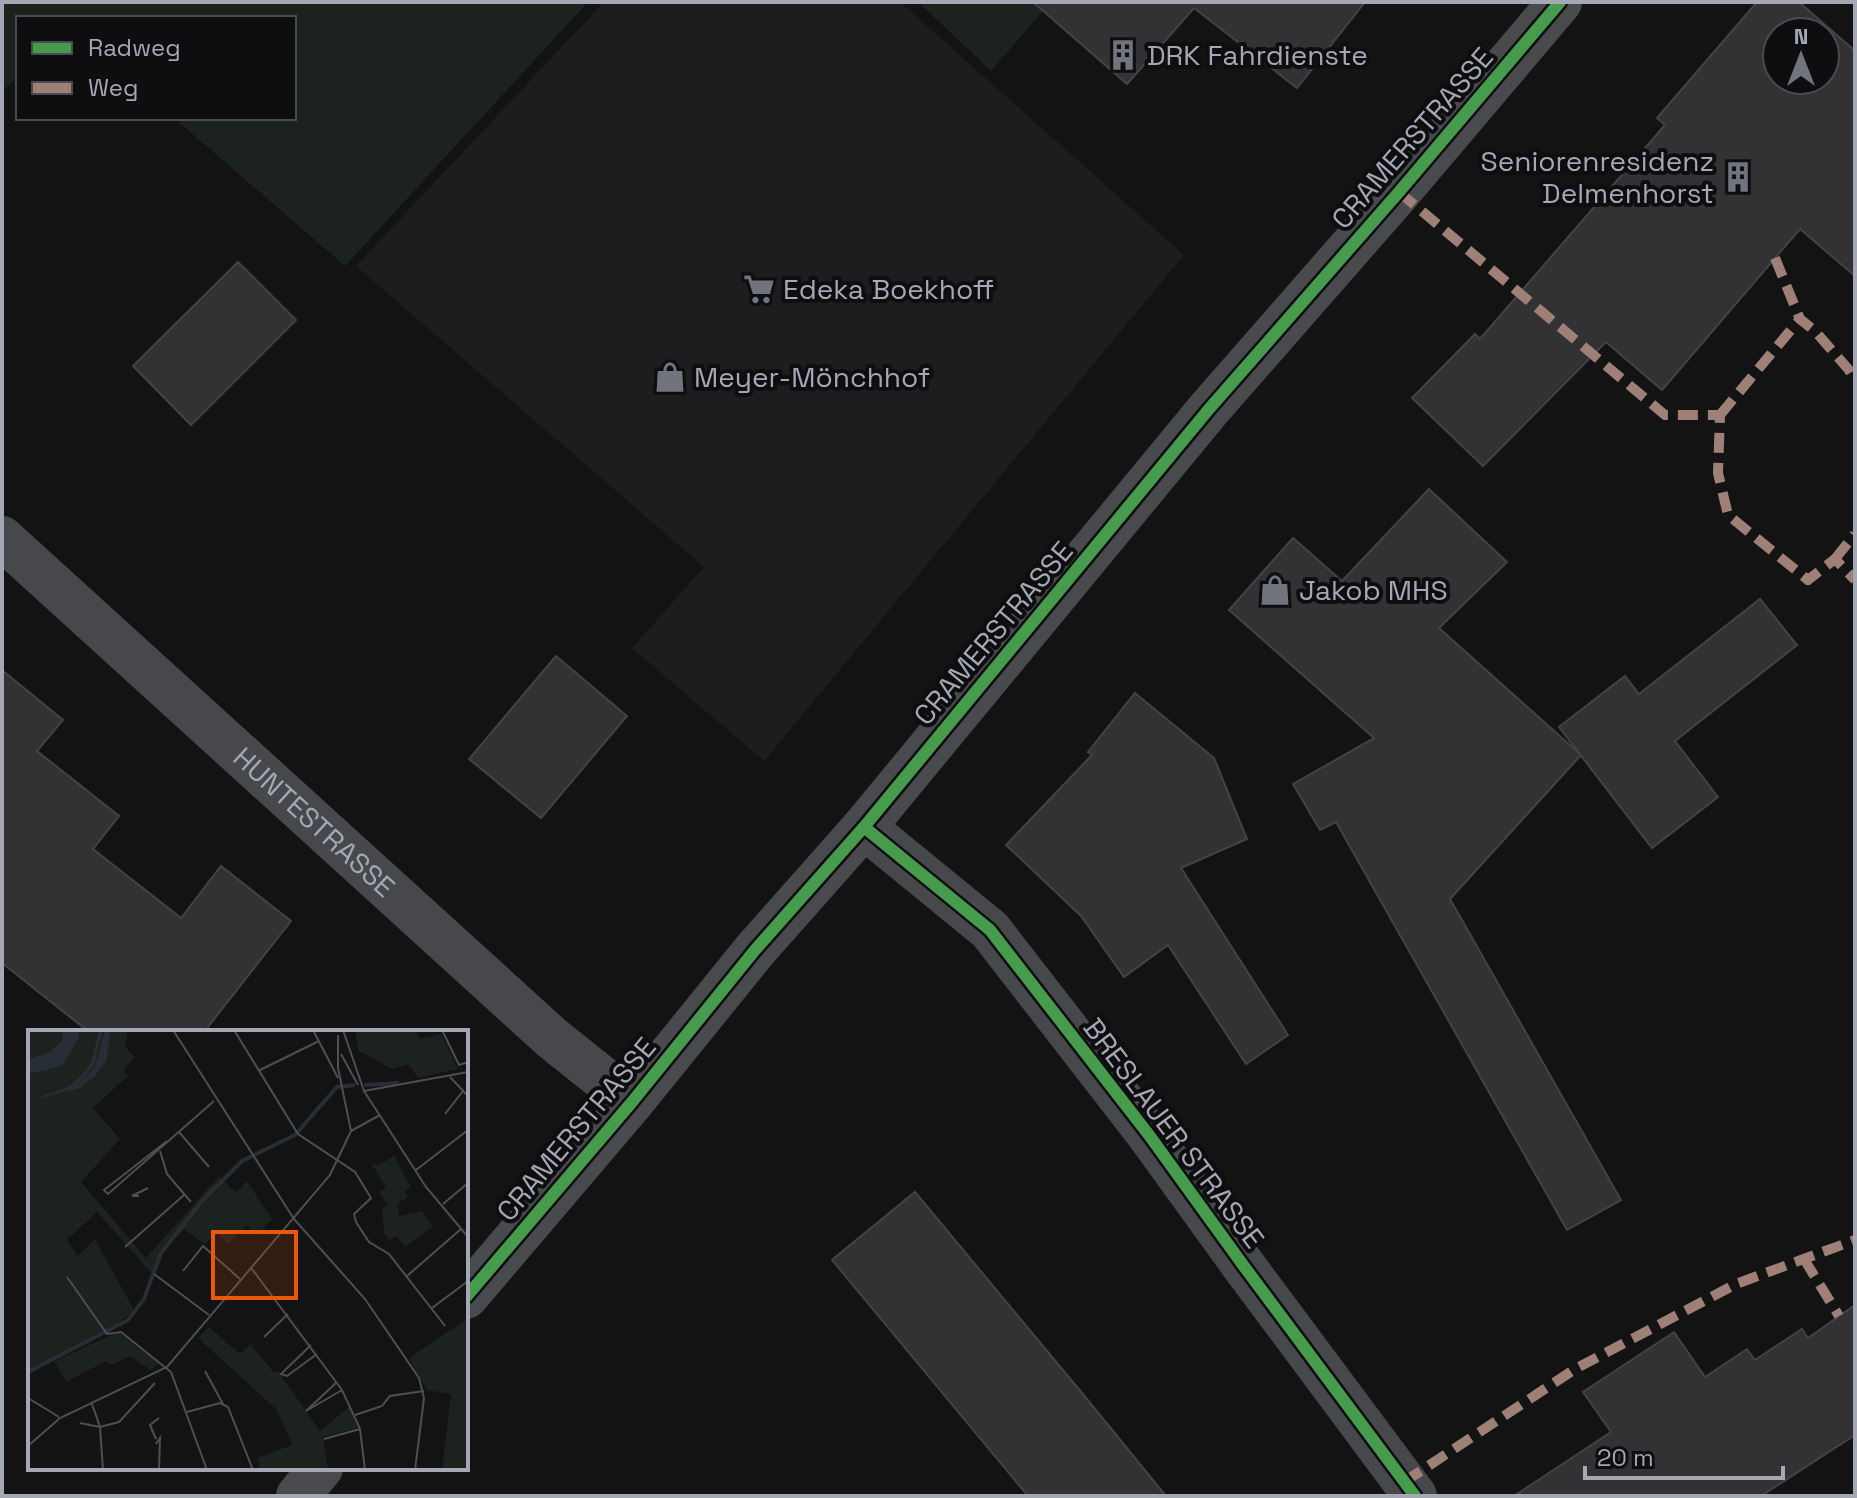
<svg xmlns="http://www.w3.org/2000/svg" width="1857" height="1498" font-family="'Space Grotesk',sans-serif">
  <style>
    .built { fill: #1d1d1f }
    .green { fill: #1c221d }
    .building { fill: #323234; stroke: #424347; stroke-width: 2; fill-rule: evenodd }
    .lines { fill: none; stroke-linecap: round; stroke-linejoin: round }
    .minor { stroke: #47484c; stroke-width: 44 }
    .major { stroke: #494a4e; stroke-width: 44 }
    .quiet { stroke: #9e8076; stroke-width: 10; stroke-dasharray: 20 10; stroke-linecap: butt }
    .cycleway-casing { stroke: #0e0d0f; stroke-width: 17 }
    .cycleway { stroke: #469c4c; stroke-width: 12 }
    .labels { text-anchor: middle; stroke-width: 8; stroke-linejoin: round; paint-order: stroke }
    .poi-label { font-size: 28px; fill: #a4a8b5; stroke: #0e0d0f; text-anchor: start }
    .street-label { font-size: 28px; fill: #a4a8b5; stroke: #0e0d0f }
    .inset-river { fill: none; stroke: #272e35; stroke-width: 4 }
    .inset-road { fill: none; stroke: #4d4f54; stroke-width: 2 }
    .view { fill: #e8590c; fill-opacity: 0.15; stroke: #e8590c; stroke-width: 4 }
    .inset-edge { fill: none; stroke: #a4a8b5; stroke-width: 4 }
  </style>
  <rect width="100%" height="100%" fill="#131313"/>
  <path class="built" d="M 604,2 L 900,2 L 1184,255 L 764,761 L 632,648 L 704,567 L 356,266 Z"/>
  <g class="green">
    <path d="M 2,2 L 588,2 L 345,266 L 174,118 L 294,118 L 294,18 L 18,18 L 18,77 L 2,91 Z"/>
    <path d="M 918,2 L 1051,2 L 991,71 Z"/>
  </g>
  <g class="building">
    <path d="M 1033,2 L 1365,2 L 1297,88 L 1194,8 L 1127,84 Z"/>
    <path d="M 1757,2 L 1799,2 L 1855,51 L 1855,276 L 1800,229 L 1662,390 L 1606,342 L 1483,466 L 1412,398 L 1475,334 L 1480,339 L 1665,125 L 1657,118 ZM 1777,32 L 1825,32 L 1825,80 L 1777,80 Z"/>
    <path d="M 238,262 L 296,320 L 191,425 L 133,366 Z"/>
    <path d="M 1429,489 L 1507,562 L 1439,628 L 1581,755 L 1450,899 L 1621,1200 L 1567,1230 L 1336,822 L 1320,830 L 1293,784 L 1374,738 L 1229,610 L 1293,538 L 1342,581 Z"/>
    <path d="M 1760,599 L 1797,645 L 1675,741 L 1718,797 L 1652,848 L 1559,727 L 1625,676 L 1639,694 Z"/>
    <path d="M 556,656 L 627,716 L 541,818 L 469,759 Z"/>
    <path d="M 2,670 L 63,720 L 37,751 L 119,816 L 93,849 L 181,918 L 221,866 L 291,921 L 204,1032 L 89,1032 L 2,963 Z"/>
    <path d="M 1135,693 L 1214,758 L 1247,839 L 1181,868 L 1288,1035 L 1246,1064 L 1168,945 L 1124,977 L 1081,916 L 1006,845 L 1092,755 L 1088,752 Z"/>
    <path d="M 915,1192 L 1082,1393 L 1166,1496 L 1028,1496 L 832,1260 Z"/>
    <path d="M 1855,1305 L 1855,1435 L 1761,1496 L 1514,1496 L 1611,1432 L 1583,1392 L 1674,1332 L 1705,1377 L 1747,1349 L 1755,1360 L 1802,1329 L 1808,1338 Z"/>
  </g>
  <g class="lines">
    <g class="minor">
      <path id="s1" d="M 2,538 L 552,1038 L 632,1102"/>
      <path d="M 864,827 L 990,930 L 1149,1135 L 1243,1265 L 1415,1496"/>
    </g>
    <g class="major">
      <path d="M 466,1297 L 632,1102 L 755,950 L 864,827 L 1209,409 L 1399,192 L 1560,2"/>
      <path d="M 298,1496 L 321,1468"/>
    </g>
    <g class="quiet">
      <path d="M 1399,192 L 1665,415 L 1720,415 L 1718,473 L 1728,515 L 1808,580 L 1835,559 L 1855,580"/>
      <path d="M 1775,258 L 1800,319 L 1815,331 L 1849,370 L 1855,381"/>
      <path d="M 1720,415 L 1800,319"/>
      <path d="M 1835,559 L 1855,534"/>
      <path d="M 1804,1259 L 1839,1316"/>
      <path d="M 1404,1482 L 1575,1369 L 1736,1284 L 1855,1240"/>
    </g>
    <defs>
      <g id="cycleway">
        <path d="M 864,827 L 990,930 L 1149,1135 L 1243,1265 L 1415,1496"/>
        <path d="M 466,1297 L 632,1102 L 755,950 L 864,827 L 1209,409 L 1399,192 L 1560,2"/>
      </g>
    </defs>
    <use href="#cycleway" class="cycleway-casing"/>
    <use href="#cycleway" class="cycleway"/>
  </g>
  <defs>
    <symbol id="building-bare" viewBox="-9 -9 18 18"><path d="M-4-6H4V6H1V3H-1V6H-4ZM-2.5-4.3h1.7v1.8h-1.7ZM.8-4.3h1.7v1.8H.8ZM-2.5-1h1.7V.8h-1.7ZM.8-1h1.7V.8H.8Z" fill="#71747c" stroke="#0e0d0f" stroke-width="2.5" paint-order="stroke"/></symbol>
    <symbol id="supermarket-bare" viewBox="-9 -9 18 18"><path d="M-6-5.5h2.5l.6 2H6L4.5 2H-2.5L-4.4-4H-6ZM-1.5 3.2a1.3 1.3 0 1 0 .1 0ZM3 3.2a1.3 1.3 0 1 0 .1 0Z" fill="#71747c" stroke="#0e0d0f" stroke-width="2.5" paint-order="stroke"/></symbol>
    <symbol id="shop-bare" viewBox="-9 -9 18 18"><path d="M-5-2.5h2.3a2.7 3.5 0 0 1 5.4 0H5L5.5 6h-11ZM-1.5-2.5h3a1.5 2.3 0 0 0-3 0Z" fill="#71747c" stroke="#0e0d0f" stroke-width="2.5" paint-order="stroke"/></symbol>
  </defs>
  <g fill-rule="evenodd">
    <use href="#building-bare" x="1101" y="33" width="44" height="44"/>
    <use href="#building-bare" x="1716" y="155" width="44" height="44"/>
    <use href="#supermarket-bare" x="737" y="267" width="44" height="44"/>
    <use href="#shop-bare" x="648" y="355" width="44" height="44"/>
    <use href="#shop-bare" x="1253" y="568" width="44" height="44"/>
  </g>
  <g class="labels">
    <g class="poi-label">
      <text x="1147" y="65">DRK Fahrdienste</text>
      <text x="1714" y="171" text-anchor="end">Seniorenresidenz<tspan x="1714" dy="32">Delmenhorst</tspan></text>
      <text x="783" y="299">Edeka Boekhoff</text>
      <text x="694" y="387">Meyer-Mönchhof</text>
      <text x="1299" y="600">Jakob MHS</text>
    </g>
    <g class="street-label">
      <text transform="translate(1412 138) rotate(-49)" y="10">CRAMERSTRASSE</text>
      <text transform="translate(993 633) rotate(-50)" y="10">CRAMERSTRASSE</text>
      <text dy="10" stroke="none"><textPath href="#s1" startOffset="422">HUNTESTRASSE</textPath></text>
      <text transform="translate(576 1129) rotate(-50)" y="10">CRAMERSTRASSE</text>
      <text transform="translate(1174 1133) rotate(53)" y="10">BRESLAUER STRASSE</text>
    </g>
  </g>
  <g transform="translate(28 1030)">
    <rect width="440" height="440" fill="#131313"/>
    <path d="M 0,0 L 100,0 L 97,17 L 107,27 L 96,40 L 100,46 L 65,78 L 92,109 L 53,152 L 118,228 L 191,146 L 208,163 L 219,151 L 244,189 L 229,205 L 218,195 L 201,214 L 189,203 L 176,214 L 156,199 L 134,223 L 125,245 L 69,182 L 39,210 L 50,226 L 67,209 L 106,280 L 88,295 L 0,340 ZM 327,0 L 388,0 L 392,9 L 413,4 L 430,39 L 390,48 L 380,34 L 364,39 L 331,21 ZM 366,126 L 383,157 L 377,161 L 380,167 L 370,173 L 371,186 L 394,181 L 405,197 L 377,217 L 368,206 L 362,210 L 356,203 L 354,179 L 360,175 L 351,162 L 358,157 L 343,133 L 351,135 ZM 440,288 L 440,440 L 414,440 L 423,364 L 399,360 L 381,328 ZM 181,297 L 212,324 L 223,314 L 246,343 L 250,341 L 292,401 L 321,377 L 329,398 L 295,407 L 300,440 L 232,440 L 229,428 L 264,415 L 249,380 L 170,308 ZM 90,302 L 132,334 L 122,340 L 102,326 L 84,335 L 78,331 L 38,352 L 26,331 Z" fill="#1c221d"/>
    <path d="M 35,0 L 51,0 L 51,7 L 34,36 L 0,44 L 0,29 L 22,22 L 34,11 ZM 71,0 L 74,3 L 66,35 L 52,53 L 67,37 L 77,0 L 83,0 L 78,31 L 67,46 L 52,58 L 0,71 L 40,57 L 54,45 L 63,33 Z" fill="#272e35"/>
    <path class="inset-river" d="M 336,55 L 371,53M 0,342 L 100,290 L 116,269 L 133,223 L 174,171 L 214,131 L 267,105 L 309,57 L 327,55"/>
    <path class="inset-road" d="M 145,0 L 266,189M 206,0 L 270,104 L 327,142 L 343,168 L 326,184 L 328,192 L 341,212 L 361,224 L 417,296M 285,0 L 310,48M 315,0 L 336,61 L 398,157 L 440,207M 414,0 L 431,35 L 440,32M 313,24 L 330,55M 232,40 L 291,11M 422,47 L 440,66M 336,61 L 440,42M 417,84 L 435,61M 323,101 L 352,85M 151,102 L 181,137M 139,111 L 76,160 L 80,164 L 186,71M 132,121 L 139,144 L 163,172M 388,140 L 440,100M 111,166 L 104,166 L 120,158M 415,174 L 440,153M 266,189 L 337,269 L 391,348 L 396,368 L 387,440M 97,217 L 156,165M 224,239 L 314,360 L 332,399 L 337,440M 155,241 L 175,216 L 212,249M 126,244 L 181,285M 379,246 L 433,199M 39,247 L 79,304 L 93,302 L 143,342 L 179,440M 404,278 L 440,251M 236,307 L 260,284M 283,315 L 253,344 L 259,346 L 289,324M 177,341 L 195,374M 309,352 L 278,381 L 314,360M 0,368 L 31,387M 64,374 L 72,397 L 75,440M 159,382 L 192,373 L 200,377 L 225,440M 327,385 L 354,376 L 362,366 L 396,361M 52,393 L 72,397 L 91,392 L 127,353M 128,409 L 122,395 L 131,388M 296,409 L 332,399M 128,414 L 132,408 L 131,440M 0,416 L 32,388 L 139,337 L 302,145 L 323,101 L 310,38 L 310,5"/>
    <path class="view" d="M 185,202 L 268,202 L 268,268 L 185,268 Z"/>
    <rect width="440" height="440" class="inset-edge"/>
  </g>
  <rect width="1857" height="1498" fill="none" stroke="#a4a8b5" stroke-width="8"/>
  <rect x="16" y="16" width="280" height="104" fill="#0e0d0f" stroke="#4a4b51" stroke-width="2"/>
  <rect x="32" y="42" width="40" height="12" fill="#469c4c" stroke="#4a4b51" stroke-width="2"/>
  <text x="88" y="56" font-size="24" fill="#a4a8b5">Radweg</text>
  <rect x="32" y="82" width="40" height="12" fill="#9e8076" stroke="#4a4b51" stroke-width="2"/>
  <text x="88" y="96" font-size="24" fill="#a4a8b5">Weg</text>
  <g transform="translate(1801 56)"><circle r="38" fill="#0e0d0f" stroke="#4a4b51" stroke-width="2"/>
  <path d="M0-6L14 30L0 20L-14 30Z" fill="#71747c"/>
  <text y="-12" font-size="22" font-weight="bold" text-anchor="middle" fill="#a4a8b5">N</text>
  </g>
  <path d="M1585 1466v12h198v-12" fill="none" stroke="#a4a8b5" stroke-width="4"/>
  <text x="1597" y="1466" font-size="24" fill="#a4a8b5" stroke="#0e0d0f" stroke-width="6" paint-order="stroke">20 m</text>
</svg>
